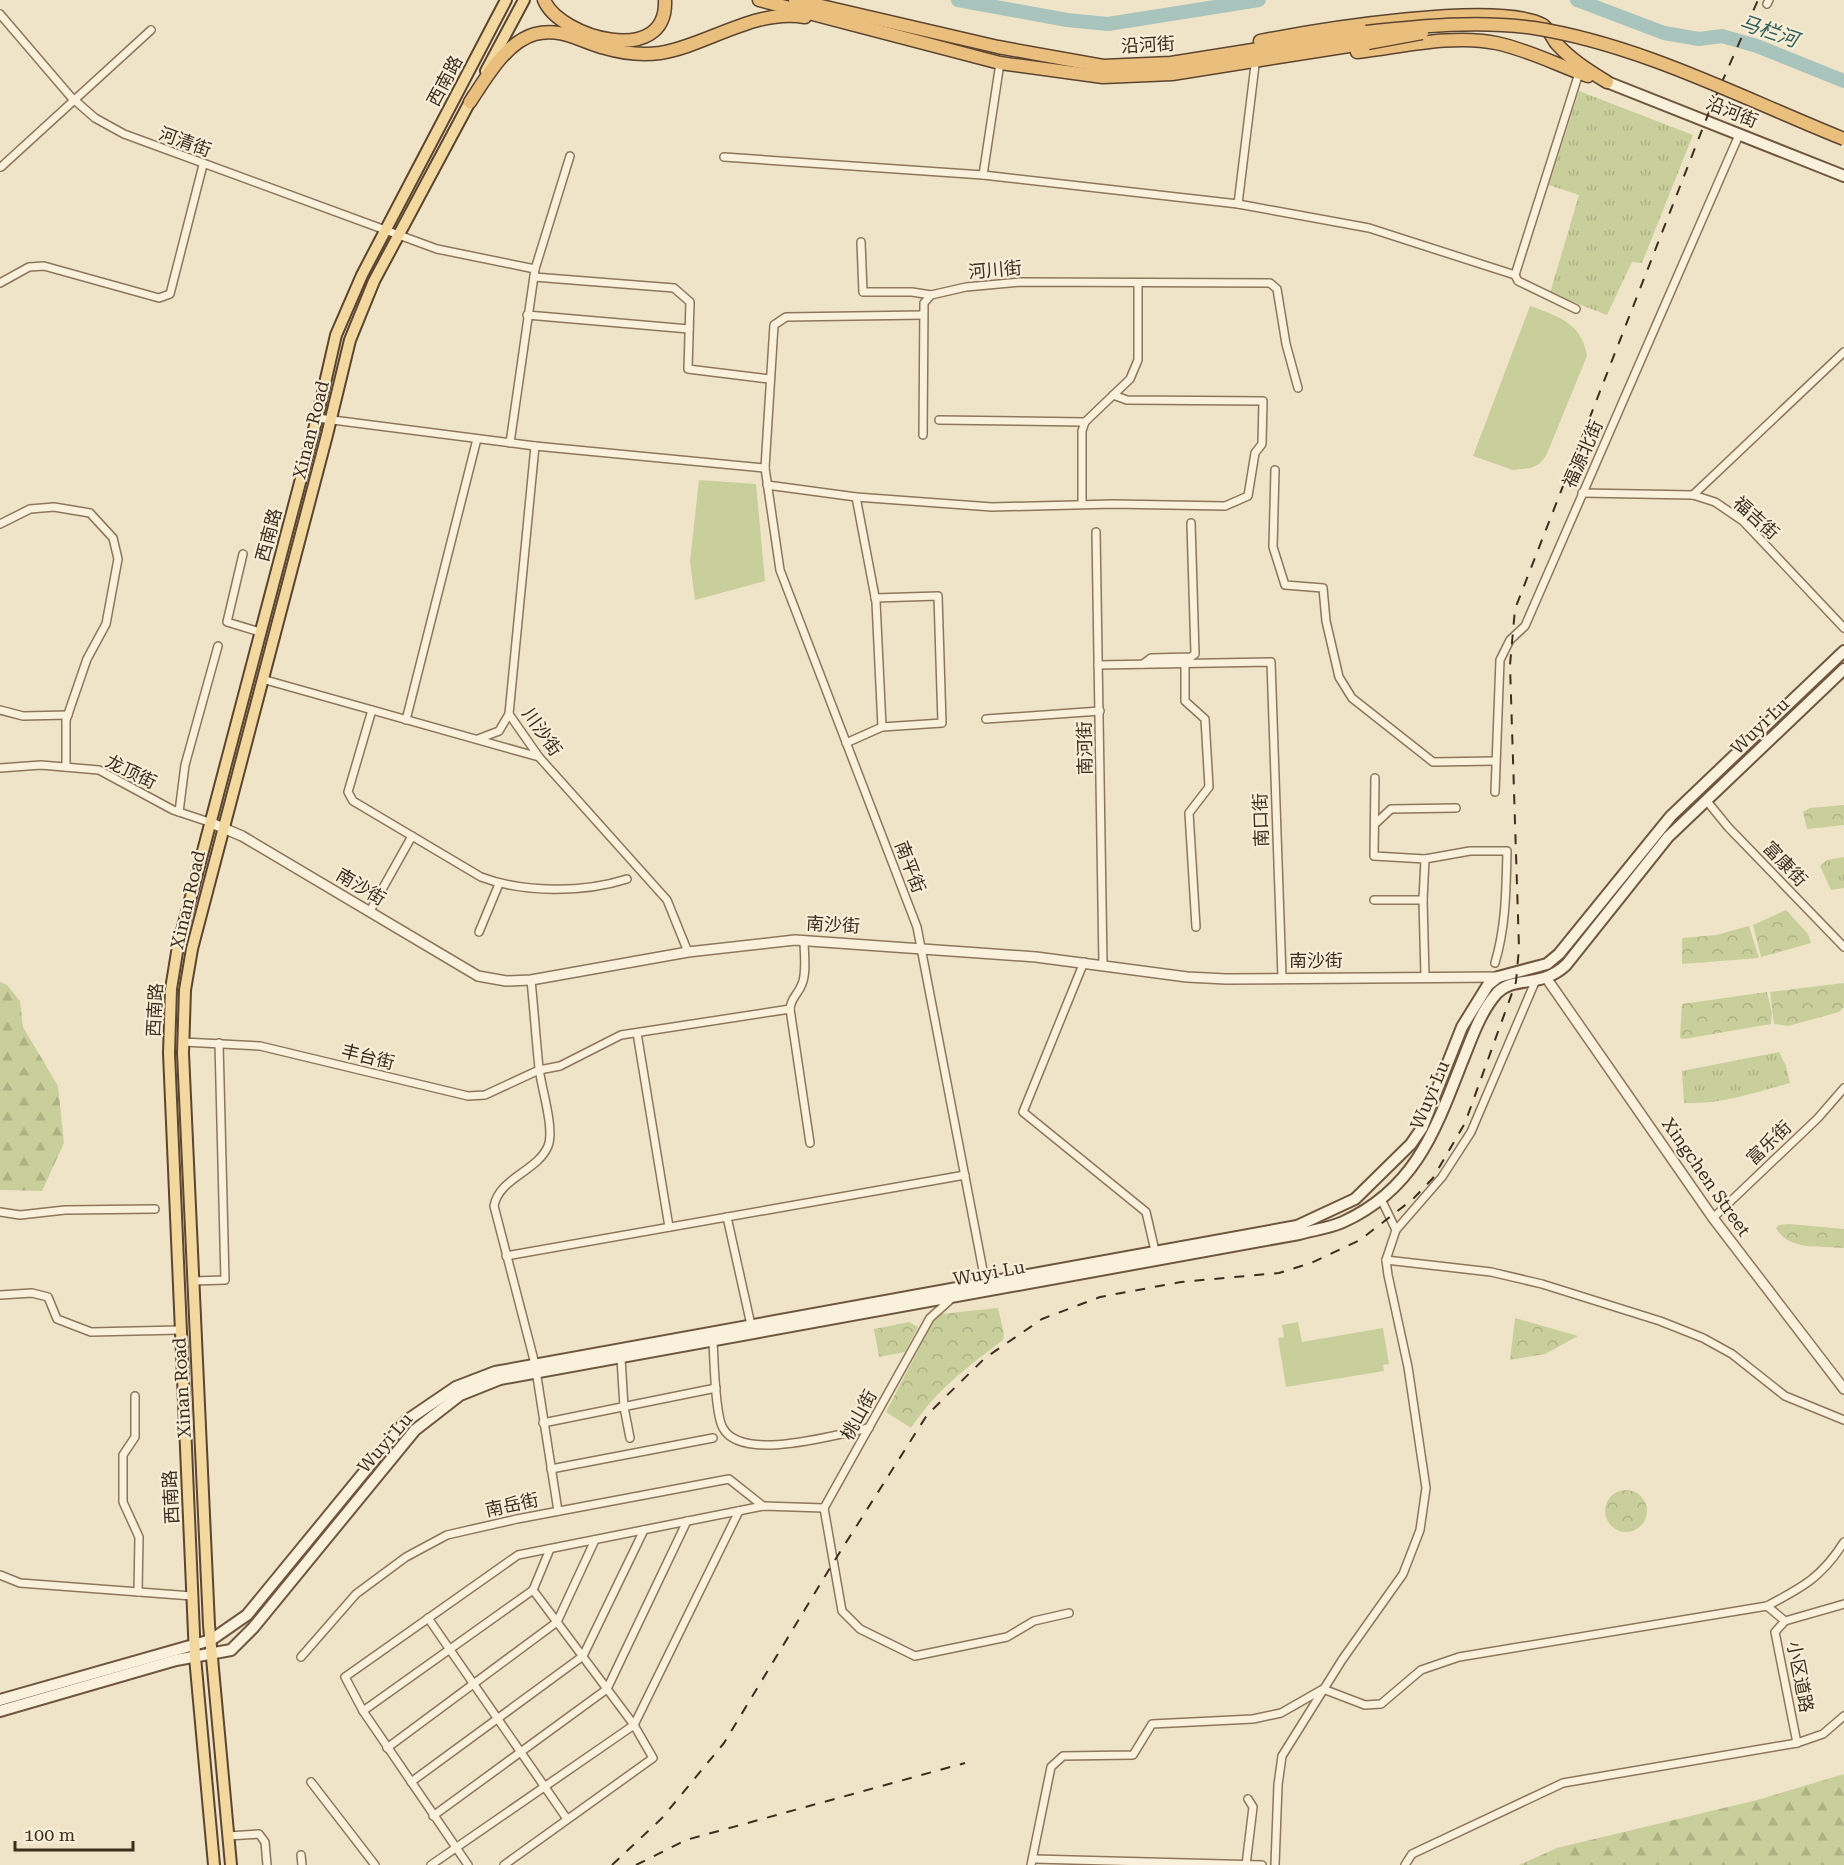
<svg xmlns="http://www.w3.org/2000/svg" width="1844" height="1865" font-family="'Roboto Serif','Noto Sans SC',serif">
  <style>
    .grass { fill: url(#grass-tufts) }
    .forest { fill: url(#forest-firs) }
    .park { fill: url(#park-crowns) }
    .garden { fill: #c9cf9b }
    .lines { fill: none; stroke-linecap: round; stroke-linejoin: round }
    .river { stroke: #a9c4bc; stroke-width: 14 }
    .minor-casing { stroke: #8d765c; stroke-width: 10 }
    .tertiary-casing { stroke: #8d765c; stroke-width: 12 }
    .secondary-casing { stroke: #6f573f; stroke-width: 14 }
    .primary-casing { stroke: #5b4430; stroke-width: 14 }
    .trunk-casing { stroke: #5b4430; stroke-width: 15 }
    .minor { stroke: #faf1dc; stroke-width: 7 }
    .tertiary { stroke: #faf1dc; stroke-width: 9 }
    .secondary { stroke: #faf1dc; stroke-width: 10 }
    .primary { stroke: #f3d9a0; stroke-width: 10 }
    .trunk { stroke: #eabe7c; stroke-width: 12 }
    .rail { stroke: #3d2e20; stroke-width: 2; stroke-dasharray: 10 10; stroke-linecap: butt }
    .trunk-bridge-casing { stroke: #5b4430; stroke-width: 15; stroke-linecap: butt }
    .trunk-bridge { stroke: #eabe7c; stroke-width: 12 }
    .labels { text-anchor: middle; stroke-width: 4.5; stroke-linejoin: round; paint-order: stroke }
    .street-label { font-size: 18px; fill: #3d2e20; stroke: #f7eed8 }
    .water-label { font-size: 20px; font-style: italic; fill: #2f5d5a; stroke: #f7eed8 }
  </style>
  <defs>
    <pattern id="grass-tufts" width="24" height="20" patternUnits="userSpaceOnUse" patternTransform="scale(1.5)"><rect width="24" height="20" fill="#c9cf9b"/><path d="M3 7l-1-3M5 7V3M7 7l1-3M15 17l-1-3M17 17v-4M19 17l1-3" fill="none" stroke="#aeb285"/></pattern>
    <pattern id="forest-firs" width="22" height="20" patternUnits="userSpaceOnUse" patternTransform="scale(1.5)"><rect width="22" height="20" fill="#c9cf9b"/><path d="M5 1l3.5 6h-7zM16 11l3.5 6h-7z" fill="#aeb285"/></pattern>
    <pattern id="park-crowns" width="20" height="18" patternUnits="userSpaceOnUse" patternTransform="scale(1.5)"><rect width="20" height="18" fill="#c9cf9b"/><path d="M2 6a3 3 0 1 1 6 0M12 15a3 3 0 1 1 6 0" fill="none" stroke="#aeb285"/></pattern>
  </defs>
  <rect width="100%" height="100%" fill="#f0e4c8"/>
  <g class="grass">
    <path d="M 1579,91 L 1693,135 L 1642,263 L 1632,262 L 1607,315 L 1550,293 L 1579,195 L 1549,185 Z"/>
    <path d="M 1844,857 L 1844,888 L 1831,890 L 1820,866 L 1827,860 Z"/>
    <path d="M 1779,1052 L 1786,1066 L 1790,1083 C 1752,1093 1724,1104 1684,1103 L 1682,1071 Z"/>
  </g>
  <g class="forest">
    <path d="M 0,982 L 7,985 L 20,1001 L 23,1027 L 58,1086 L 64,1143 L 42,1191 L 0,1190 Z"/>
    <path d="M 1844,1774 L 1844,1865 L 1519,1865 L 1557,1848 L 1757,1800 Z"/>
  </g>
  <g class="park">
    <path d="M 1844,805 L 1844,825 L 1807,829 L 1803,812 L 1810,808 Z"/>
    <path d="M 1786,910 L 1808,934 L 1811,943 L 1761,957 L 1753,925 Z"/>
    <path d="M 1749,926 L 1759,958 L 1682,964 L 1682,938 L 1716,935 Z"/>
    <path d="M 1844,983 L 1844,1007 L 1839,1012 L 1788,1026 L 1774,1024 L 1770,992 Z"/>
    <path d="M 1767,992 L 1772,1013 L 1771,1024 L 1684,1039 L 1680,1038 L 1682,1004 Z"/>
    <path d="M 1789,1224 L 1844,1229 L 1844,1248 C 1822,1246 1788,1251 1776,1228 L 1779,1225 Z"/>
    <path d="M 998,1308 L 1004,1334 L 1003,1340 C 965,1369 938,1388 911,1428 L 886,1412 L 935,1318 L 941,1314 Z"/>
    <path d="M 1515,1318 L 1578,1336 L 1545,1354 L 1510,1360 Z"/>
    <path d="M 909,1322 L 918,1327 L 905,1352 L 879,1357 L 874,1329 Z"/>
    <circle cx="1626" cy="1511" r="21"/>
  </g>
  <g class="garden">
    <path d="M 1530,306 C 1558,316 1582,323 1587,356 L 1546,456 L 1539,464 L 1531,468 L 1513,470 L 1473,456 Z"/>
    <path d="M 699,480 L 756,484 L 765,581 L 695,600 L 690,561 Z"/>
    <path d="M 1298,1322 L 1302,1342 L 1383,1328 L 1389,1364 L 1383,1365 L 1384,1371 L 1286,1387 L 1278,1338 L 1284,1337 L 1282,1325 Z"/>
  </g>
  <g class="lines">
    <g class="river">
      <path d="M 958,0 L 1067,20 L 1108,24 L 1259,0"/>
      <path d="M 1577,0 L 1664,33 L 1699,39 L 1722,36 L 1757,46 L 1844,81"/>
    </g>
    <defs>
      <g id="minor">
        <path d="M 1767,4 L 1769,0"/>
        <path d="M 0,14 L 71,97 L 95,118 L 124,134 L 437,249 L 535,269"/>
        <path d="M 724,157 L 983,175 L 1000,63"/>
        <path d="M 1,167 L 151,30"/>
        <path d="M 983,175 L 1238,204 L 1369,228 L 1515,275 L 1518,281 L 1576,309"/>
        <path d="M 1238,204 L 1255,65"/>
        <path d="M 861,242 L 863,292 L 912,292 L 931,295"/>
        <path d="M 1515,275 L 1579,73"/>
        <path d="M 534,277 L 674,288 L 690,302 L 688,369 L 769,379"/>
        <path d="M 0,283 L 29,267 L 44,266 L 159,298 L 170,294 L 203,165"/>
        <path d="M 527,315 L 689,329"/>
        <path d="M 923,315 L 786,317 L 774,325 L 765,468 L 780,570 L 917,927 L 986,1286"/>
        <path d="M 317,418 L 535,446 L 765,468"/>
        <path d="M 939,420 L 1085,422"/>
        <path d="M 923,435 L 924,303 L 931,295 L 966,287 L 1020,282 L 1270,283 L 1277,289 L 1286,344 L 1298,388"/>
        <path d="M 510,443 L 535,269 L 570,156"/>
        <path d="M 535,446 L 509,714 L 539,757 L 667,900 L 688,952"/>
        <path d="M 1275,470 L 1273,547 L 1285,585 L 1323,588 L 1326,621 L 1339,677 L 1352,698 L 1433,762 L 1495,761"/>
        <path d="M 767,485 L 856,497 L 992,507 L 1113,504 L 1225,506 L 1248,496 L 1255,453 L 1262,444 L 1263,401 L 1127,400 L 1113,395"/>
        <path d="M 1582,493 L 1693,495 L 1715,502 L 1743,521 L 1844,628"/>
        <path d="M 1693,495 L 1844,352"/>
        <path d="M 856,497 L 876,602 L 882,727"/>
        <path d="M 1082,504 L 1082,431 L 1085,422 L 1130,379 L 1138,360 L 1138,283"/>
        <path d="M 0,524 L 30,509 L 54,507 L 90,513 L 113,538 L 118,559 L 106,624 L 87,659 L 66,720 L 66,767"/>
        <path d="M 1096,532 L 1103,964"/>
        <path d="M 243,554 L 227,622 L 260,632"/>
        <path d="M 1185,663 L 1185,701 L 1205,719 L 1209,787 L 1189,813 L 1196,927"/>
        <path d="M 1143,664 L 1151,658 L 1191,657 L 1195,654 L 1191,523"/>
        <path d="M 1098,665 L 1271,662 L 1282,977"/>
        <path d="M 262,679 L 539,757"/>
        <path d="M 0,710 L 23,716 L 68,715"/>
        <path d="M 372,710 L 348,792 L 353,801 L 481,877 C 524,893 583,893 627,879"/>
        <path d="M 986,719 L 1100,711"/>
        <path d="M 406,720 L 477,439"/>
        <path d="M 478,739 L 499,731 L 509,714"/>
        <path d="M 846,743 L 882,727 L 942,723 L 938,596 L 875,598"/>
        <path d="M 0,768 L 41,765 L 99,770 L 173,810 L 209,822"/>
        <path d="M 1375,778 L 1374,856 L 1425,859 L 1470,851 L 1507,851 C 1506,890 1506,926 1495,963"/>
        <path d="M 1495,792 L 1500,660 L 1510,640 L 1525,626 L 1739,135"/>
        <path d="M 1706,800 L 1728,827 L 1844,947"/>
        <path d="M 179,812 L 185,765 L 218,646"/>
        <path d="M 1375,824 L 1391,809 L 1456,808"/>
        <path d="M 1374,900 L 1423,900 L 1425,977"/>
        <path d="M 1423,900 L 1425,859"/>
        <path d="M 370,911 L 412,836"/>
        <path d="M 479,932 L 499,884"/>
        <path d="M 804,940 C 804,953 807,972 802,984 C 798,995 791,997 790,1009 L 810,1143"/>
        <path d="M 1084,962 L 1023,1112 L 1146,1212 L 1156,1255"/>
        <path d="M 531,980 C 534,1010 536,1039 539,1068 C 541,1087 555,1129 548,1146 C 538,1171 499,1178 494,1206 L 535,1364 L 558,1511"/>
        <path d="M 637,1033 L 669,1227"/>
        <path d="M 183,1042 L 260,1046 L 468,1096 L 485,1095 L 539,1070 L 560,1066 L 621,1035 L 790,1009"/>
        <path d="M 0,1212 L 20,1215 L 65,1210 L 155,1209"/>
        <path d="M 727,1217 L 751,1325"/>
        <path d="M 1713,1218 L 1818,1118 L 1844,1088"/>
        <path d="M 1396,1230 L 1442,1177 L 1471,1132 L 1535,982"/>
        <path d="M 506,1256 L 965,1175"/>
        <path d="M 1386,1260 L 1491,1272 L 1542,1284 L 1660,1321 L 1703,1338 L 1732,1354 L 1785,1396 L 1844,1420"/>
        <path d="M 193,1281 L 225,1280 L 219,1043"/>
        <path d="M 0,1295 L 32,1293 L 48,1297 L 57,1319 L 91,1332 L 180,1330"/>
        <path d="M 713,1341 C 714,1358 715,1415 723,1428 C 742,1463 837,1434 869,1428"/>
        <path d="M 621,1358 L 624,1407 L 630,1438"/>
        <path d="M 135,1396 L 135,1437 L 123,1455 L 123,1502 L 139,1537 L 138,1592"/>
        <path d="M 543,1423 L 716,1388"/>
        <path d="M 551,1469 L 713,1438"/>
        <path d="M 824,1508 L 842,1611 L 860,1629 L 915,1656 L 1007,1637 L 1034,1621 L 1069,1613"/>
        <path d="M 824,1508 L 930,1318 L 949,1301"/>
        <path d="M 0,1575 L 20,1583 L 192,1596"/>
        <path d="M 1767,1606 L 1785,1621 L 1844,1604"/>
        <path d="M 428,1618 L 567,1819"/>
        <path d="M 1785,1621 L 1775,1632 L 1797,1743"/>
        <path d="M 301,1657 L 356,1594 L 406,1557 L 447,1535 L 517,1519 L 729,1479 L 763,1506"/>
        <path d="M 363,1711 L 533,1590 L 550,1549"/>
        <path d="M 387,1748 L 557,1622 L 595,1540"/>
        <path d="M 311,1782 L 375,1865"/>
        <path d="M 411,1782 L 583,1656 L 644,1530"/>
        <path d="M 433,1816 L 607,1689 L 687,1521"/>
        <path d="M 228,1836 L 259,1834 L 265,1842 L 267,1865"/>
        <path d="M 301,1855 L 302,1865"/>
        <path d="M 1034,1859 L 1262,1865"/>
        <path d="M 431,1865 L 634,1725 L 739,1511"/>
        <path d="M 468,1865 L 363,1711 L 345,1677 L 518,1555 L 763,1506 L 824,1508"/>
        <path d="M 504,1865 L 653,1758 L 634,1725 L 533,1590"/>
        <path d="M 1031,1865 L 1051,1767 L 1063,1756 L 1133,1755 L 1152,1724 L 1253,1719 L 1281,1713 L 1323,1689 L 1365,1705 L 1381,1704 L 1421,1670 L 1459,1657 L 1767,1606 C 1803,1587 1822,1577 1844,1542"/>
        <path d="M 1246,1865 L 1253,1807 L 1248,1799"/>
        <path d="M 1275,1865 L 1278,1785 L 1282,1756 L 1342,1660 L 1403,1574 L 1420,1530 L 1426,1488 L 1408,1367 L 1388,1275 L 1386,1260 L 1396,1230 L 1381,1199"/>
        <path d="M 1405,1865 L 1412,1854 L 1563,1783 L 1797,1743 L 1823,1734 L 1844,1716"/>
      </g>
      <g id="tertiary">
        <path d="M 209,822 L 242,836 L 478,976 L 506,981 L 531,980 L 688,952 L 795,940 L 1036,957 L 1187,977 L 1226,979 L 1500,977"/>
        <path d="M 1547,979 L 1713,1218 L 1844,1389"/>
      </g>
      <g id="secondary">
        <path d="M 1607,82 L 1844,176"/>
        <path d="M 0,1700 L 211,1640 L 247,1615 L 406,1421 L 456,1387 L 495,1372 L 1297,1226 L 1355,1199 L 1411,1144 L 1422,1128 L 1462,1027 L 1488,985 L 1498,977 L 1547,964 L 1559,954 L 1671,816 L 1844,651"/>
        <path d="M 0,1711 L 176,1660 L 231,1650 L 253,1628 L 415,1430 L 460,1395 L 500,1379 L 1299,1234 C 1313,1230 1330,1228 1343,1222 C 1415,1189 1435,1131 1462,1062 C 1471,1040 1480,1012 1497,993 C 1514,975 1540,989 1566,965 L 1668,837 L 1844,669"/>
      </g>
      <g id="primary">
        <path d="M 486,71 L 524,0"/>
        <path d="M 214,1865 L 195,1657 L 169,1053 L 171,989 L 178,946 L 317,418 L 336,335 L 362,275 L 506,0"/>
        <path d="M 231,1865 L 209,1625 L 183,1053 L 185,990 L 192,949 L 327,435 L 350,340 L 374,281 L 473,96"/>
      </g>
      <g id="trunk">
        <path d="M 544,0 C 560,38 668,68 665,0"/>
        <path d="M 759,0 L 1000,63 L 1103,77 L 1172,74 L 1368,43"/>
        <path d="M 795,0 L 998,47 L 1103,66 L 1171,63 L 1366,32"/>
        <path d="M 1260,41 C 1316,30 1497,0 1543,25 C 1549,30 1552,37 1556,43 C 1570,59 1589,71 1607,82"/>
        <path d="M 1357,52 C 1402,47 1452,34 1496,43 C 1529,50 1557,65 1588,76"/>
        <path d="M 470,102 C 486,78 506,42 535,34 C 562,27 581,42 605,48 C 622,53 643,55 660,53 C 706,46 755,8 805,17"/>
      </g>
    </defs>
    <use href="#minor" class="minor-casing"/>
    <use href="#tertiary" class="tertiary-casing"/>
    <use href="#secondary" class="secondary-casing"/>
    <use href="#primary" class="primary-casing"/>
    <use href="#trunk" class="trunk-casing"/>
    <use href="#minor" class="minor"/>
    <use href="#tertiary" class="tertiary"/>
    <use href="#secondary" class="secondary"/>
    <use href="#primary" class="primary"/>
    <use href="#trunk" class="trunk"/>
    <g class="rail">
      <path d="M 612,1865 L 662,1818 L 724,1743 L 833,1563 L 927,1415 L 985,1358 L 1042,1319 L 1100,1297 L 1181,1282 L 1279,1273 L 1311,1263 L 1360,1240 L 1413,1199 L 1433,1178 L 1465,1123 L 1516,982 L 1519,948 L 1510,665 L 1515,609 L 1711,107 L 1758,0"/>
      <path d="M 636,1865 L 686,1840 L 965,1763"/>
    </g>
    <defs>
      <g id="trunk-bridge">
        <path d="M 1366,32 C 1422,26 1478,20 1534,28 C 1642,45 1744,99 1844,139"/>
        <path d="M 1368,43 L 1422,33"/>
      </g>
    </defs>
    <use href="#trunk-bridge" class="trunk-bridge-casing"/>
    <use href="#trunk-bridge" class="trunk-bridge"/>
  </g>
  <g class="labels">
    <g class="street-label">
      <text transform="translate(1148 45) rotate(-3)" y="6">沿河街</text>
      <text transform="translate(445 81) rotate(-62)" y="6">西南路</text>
      <text transform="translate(1732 112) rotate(22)" y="6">沿河街</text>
      <text transform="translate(185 142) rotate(20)" y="6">河清街</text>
      <text transform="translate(995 270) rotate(-5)" y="6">河川街</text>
      <text transform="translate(311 430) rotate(-76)" y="6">Xinan Road</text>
      <text transform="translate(1583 454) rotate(-66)" y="6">福源北街</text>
      <text transform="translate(1756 518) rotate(42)" y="6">福吉街</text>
      <text transform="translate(269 535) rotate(-75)" y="6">西南路</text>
      <text transform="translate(1760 726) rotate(-44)" y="6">Wuyi Lu</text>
      <text transform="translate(542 732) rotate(55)" y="6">川沙街</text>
      <text transform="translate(1085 748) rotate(-91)" y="6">南河街</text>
      <text transform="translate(131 772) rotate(26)" y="6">龙顶街</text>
      <text transform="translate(1261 820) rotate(-92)" y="6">南口街</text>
      <text transform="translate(1785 864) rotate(46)" y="6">富康街</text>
      <text transform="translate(910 867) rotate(69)" y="6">南平街</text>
      <text transform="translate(361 887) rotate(31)" y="6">南沙街</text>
      <text transform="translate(188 900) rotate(-77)" y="6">Xinan Road</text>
      <text transform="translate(833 925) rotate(3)" y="6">南沙街</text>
      <text x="1316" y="967">南沙街</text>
      <text transform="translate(155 1010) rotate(-87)" y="6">西南路</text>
      <text transform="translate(368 1057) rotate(14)" y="6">丰台街</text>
      <text transform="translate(1430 1095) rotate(-67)" y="6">Wuyi Lu</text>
      <text transform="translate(1769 1143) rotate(-44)" y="6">富乐街</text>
      <text transform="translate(1706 1177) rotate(55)" y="6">Xingchen Street</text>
      <text transform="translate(989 1273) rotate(-10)" y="6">Wuyi Lu</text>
      <text transform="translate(182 1388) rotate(-93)" y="6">Xinan Road</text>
      <text transform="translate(859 1415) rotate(-61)" y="6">桃山街</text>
      <text transform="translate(385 1443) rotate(-49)" y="6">Wuyi Lu</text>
      <text transform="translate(171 1497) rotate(-93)" y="6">西南路</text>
      <text transform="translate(512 1505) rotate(-12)" y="6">南岳街</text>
      <text transform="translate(1800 1677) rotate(79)" y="6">小区道路</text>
    </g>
    <g class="water-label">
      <text transform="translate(1769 31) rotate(19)" y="7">马栏河</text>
    </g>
  </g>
  <path d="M15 1841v9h118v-9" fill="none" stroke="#3d2e20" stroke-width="3"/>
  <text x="24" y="1841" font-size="18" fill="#3d2e20" stroke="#f7eed8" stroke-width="4.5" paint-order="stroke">100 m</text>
</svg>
